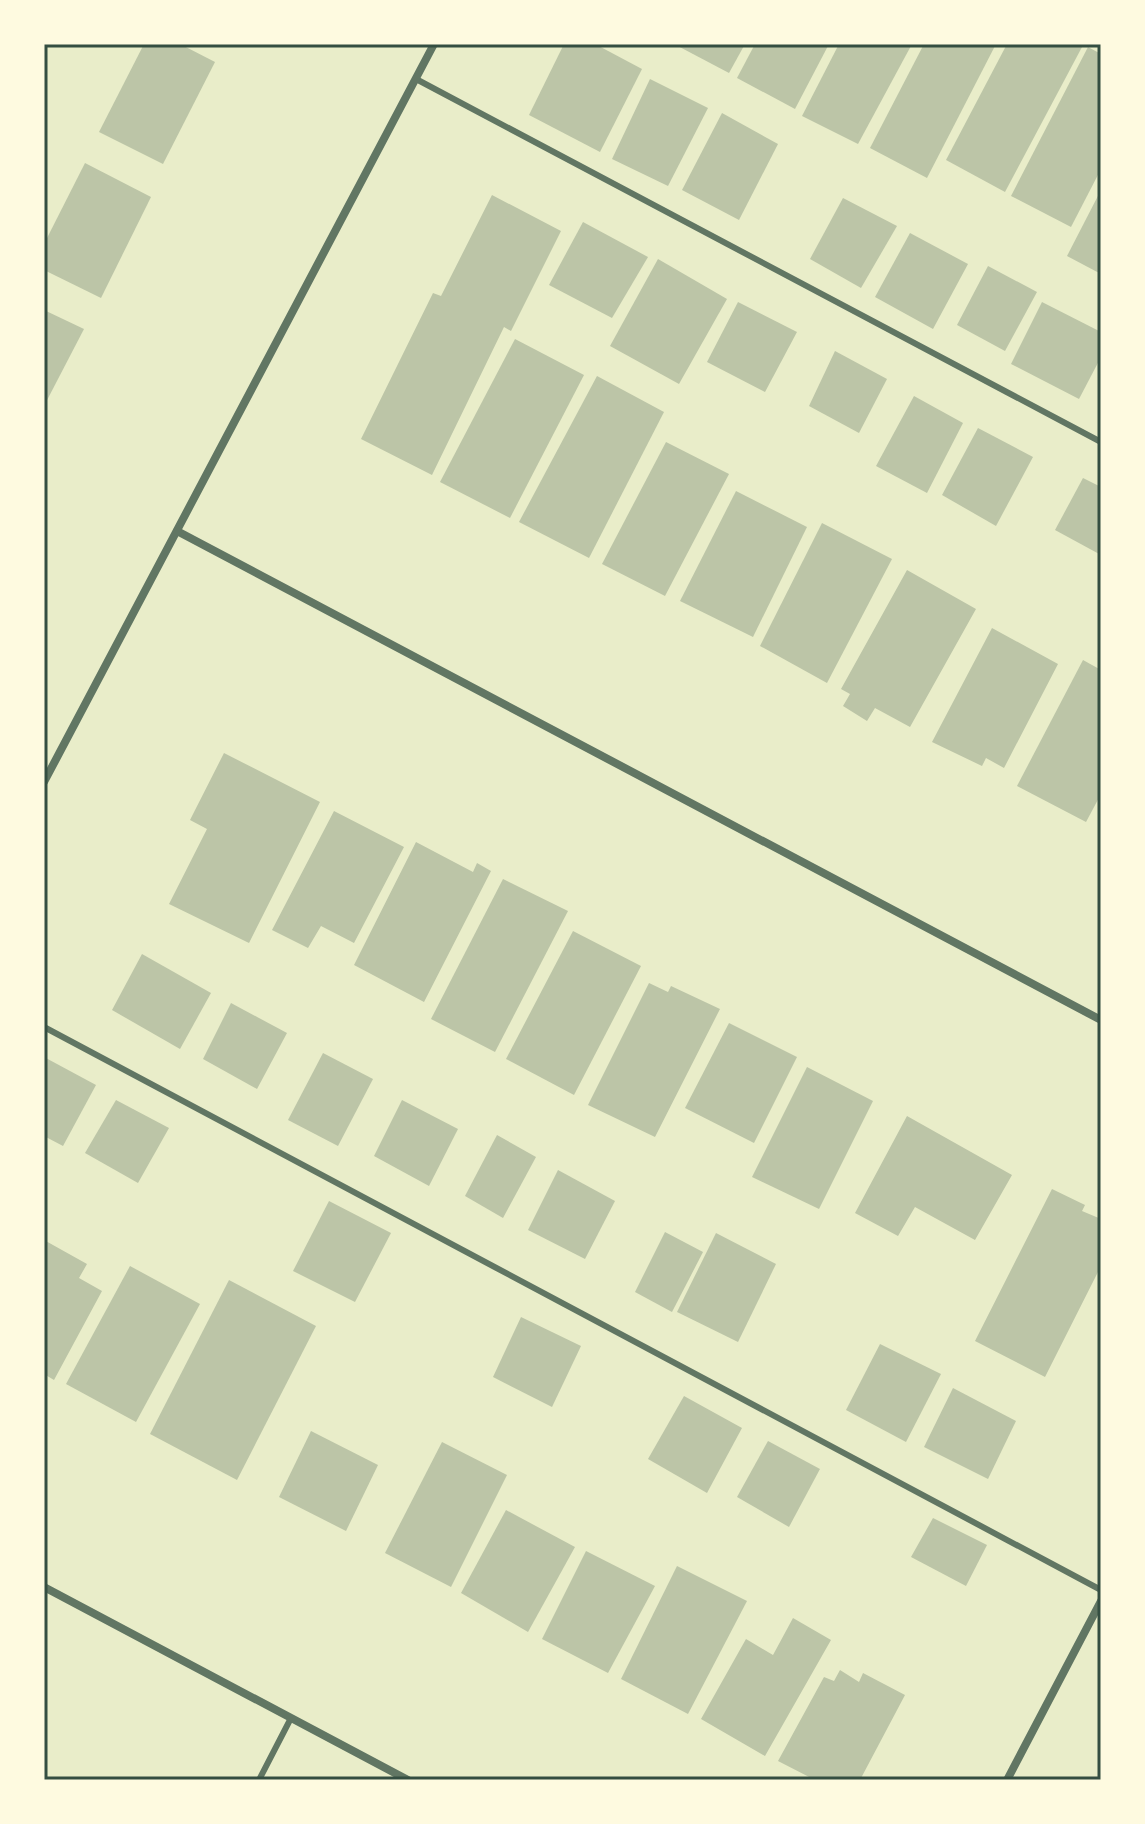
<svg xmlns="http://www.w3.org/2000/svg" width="1145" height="1824" font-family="'Space Grotesk',sans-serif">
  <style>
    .building { fill: #bcc5a7 }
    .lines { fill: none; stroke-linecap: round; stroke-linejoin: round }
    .service { stroke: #617663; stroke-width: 6 }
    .minor { stroke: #617663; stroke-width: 8 }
    .neatline { fill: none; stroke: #344e41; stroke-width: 3 }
  </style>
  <rect width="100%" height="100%" fill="#e9edc9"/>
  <g class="building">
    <path d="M 144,44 L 180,44 L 215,62 L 163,164 L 99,132 Z"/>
    <path d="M 564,44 L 595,44 L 642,69 L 600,152 L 529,115 Z"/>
    <path d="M 674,44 L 745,44 L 729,73 Z"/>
    <path d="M 755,44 L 829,44 L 795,109 L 737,78 Z"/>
    <path d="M 839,44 L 912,44 L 858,144 L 802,116 Z"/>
    <path d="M 924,44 L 996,44 L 927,178 L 870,148 Z"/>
    <path d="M 1007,44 L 1076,44 L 1082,47 L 1005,192 L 946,160 Z"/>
    <path d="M 1088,47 L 1101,54 L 1101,169 L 1071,227 L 1011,196 Z"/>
    <path d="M 650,79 L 708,108 L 668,186 L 612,159 Z"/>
    <path d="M 722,113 L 778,144 L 739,220 L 682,190 Z"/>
    <path d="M 85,163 L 151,197 L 101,298 L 44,270 L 44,244 Z"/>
    <path d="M 1101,190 L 1101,274 L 1067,256 Z"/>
    <path d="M 492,195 L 561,231 L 511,331 L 504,327 L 432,475 L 361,439 L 433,293 L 441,296 Z"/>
    <path d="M 843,198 L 897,226 L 861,288 L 810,259 Z"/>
    <path d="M 583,222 L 648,257 L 612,318 L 549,285 Z"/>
    <path d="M 910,233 L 968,264 L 933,329 L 875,297 Z"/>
    <path d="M 658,259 L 727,299 L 679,384 L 610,346 Z"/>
    <path d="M 988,266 L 1037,292 L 1005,351 L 957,325 Z"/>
    <path d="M 738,302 L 797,332 L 765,392 L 707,362 Z"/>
    <path d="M 1042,302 L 1101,332 L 1101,357 L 1079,399 L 1011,364 Z"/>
    <path d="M 44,310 L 84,329 L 44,406 Z"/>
    <path d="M 515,339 L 584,375 L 510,518 L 440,482 Z"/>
    <path d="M 835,351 L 887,379 L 859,433 L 809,406 Z"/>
    <path d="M 597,376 L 664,412 L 589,558 L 519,522 Z"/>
    <path d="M 914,396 L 963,423 L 927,493 L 876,466 Z"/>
    <path d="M 978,428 L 1033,457 L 996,526 L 942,495 Z"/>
    <path d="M 666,442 L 729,474 L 665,596 L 602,564 Z"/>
    <path d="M 1083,478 L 1101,487 L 1101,555 L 1055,530 Z"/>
    <path d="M 736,491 L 807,527 L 753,637 L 680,601 Z"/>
    <path d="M 822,523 L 892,559 L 827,683 L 760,646 Z"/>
    <path d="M 907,570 L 976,609 L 910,727 L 875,708 L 867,721 L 843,706 L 850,694 L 841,689 Z"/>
    <path d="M 992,628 L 1058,664 L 1004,768 L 986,758 L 982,766 L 932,742 Z"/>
    <path d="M 1083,660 L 1101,670 L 1101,794 L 1086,822 L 1017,786 Z"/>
    <path d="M 224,753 L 320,802 L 249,943 L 169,904 L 207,829 L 190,820 Z"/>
    <path d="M 334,811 L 404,847 L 354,943 L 321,926 L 308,948 L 272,930 Z"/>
    <path d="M 416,842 L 473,872 L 477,863 L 491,871 L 424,1002 L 354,965 Z"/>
    <path d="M 503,879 L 568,911 L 495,1052 L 431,1019 Z"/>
    <path d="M 573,931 L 641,966 L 574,1095 L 506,1059 Z"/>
    <path d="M 142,954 L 211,993 L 180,1049 L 112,1010 Z"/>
    <path d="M 649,983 L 668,992 L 671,986 L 720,1009 L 655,1137 L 588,1105 Z"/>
    <path d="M 231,1003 L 287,1033 L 257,1089 L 203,1059 Z"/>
    <path d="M 729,1023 L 797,1057 L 754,1143 L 685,1108 Z"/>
    <path d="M 323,1053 L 373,1079 L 338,1146 L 288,1120 Z"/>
    <path d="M 44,1057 L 96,1085 L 63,1146 L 44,1136 Z"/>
    <path d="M 807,1067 L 873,1101 L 819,1209 L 752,1177 Z"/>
    <path d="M 116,1100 L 169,1128 L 138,1183 L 85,1153 Z"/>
    <path d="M 402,1100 L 458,1129 L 429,1186 L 374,1156 Z"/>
    <path d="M 907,1116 L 1012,1175 L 975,1240 L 915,1207 L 898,1236 L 855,1213 Z"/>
    <path d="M 497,1135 L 536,1157 L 503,1218 L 465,1196 Z"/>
    <path d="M 558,1170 L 615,1201 L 585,1259 L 528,1230 Z"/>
    <path d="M 1052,1189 L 1085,1205 L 1082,1211 L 1101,1219 L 1101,1266 L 1045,1377 L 975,1341 Z"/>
    <path d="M 329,1201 L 391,1233 L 355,1302 L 293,1271 Z"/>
    <path d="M 665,1232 L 703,1252 L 672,1312 L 635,1292 Z"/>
    <path d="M 716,1233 L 776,1264 L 738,1342 L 677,1312 Z"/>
    <path d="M 44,1240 L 87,1264 L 79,1278 L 102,1291 L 54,1380 L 44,1374 Z"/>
    <path d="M 130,1266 L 200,1304 L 136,1422 L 66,1384 Z"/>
    <path d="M 229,1280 L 316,1326 L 237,1480 L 150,1434 Z"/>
    <path d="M 521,1317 L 581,1346 L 552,1407 L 493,1377 Z"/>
    <path d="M 880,1344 L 941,1374 L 906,1442 L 846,1410 Z"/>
    <path d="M 953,1388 L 1016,1421 L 988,1479 L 924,1447 Z"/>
    <path d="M 684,1396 L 742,1428 L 707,1493 L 648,1459 Z"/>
    <path d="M 311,1431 L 378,1465 L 346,1531 L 279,1497 Z"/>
    <path d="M 768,1441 L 820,1469 L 789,1527 L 737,1497 Z"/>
    <path d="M 442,1442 L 507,1475 L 451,1587 L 385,1553 Z"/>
    <path d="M 506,1510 L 575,1547 L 528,1632 L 461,1593 Z"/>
    <path d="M 933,1518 L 987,1545 L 966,1586 L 911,1557 Z"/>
    <path d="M 586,1551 L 655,1586 L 608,1673 L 542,1639 Z"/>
    <path d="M 677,1566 L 747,1601 L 688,1714 L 621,1679 Z"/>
    <path d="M 793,1618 L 831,1640 L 765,1756 L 701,1719 L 746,1639 L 773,1655 Z"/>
    <path d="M 840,1670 L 859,1682 L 863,1673 L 905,1695 L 860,1780 L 815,1780 L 778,1761 L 824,1677 L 834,1681 Z"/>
  </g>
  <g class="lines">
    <g class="service">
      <path d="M 416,79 L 1101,442"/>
      <path d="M 44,1027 L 1101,1590"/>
      <path d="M 259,1780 L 291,1718"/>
    </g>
    <g class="minor">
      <path d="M 177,531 L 1101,1020"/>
      <path d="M 44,782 L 434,44"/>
      <path d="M 44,1587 L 408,1780"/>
      <path d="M 1007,1780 L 1101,1601"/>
    </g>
  </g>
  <rect width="1145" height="1824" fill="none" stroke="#fefae0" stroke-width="92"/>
  <rect x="46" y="46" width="1053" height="1732" class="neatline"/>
</svg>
